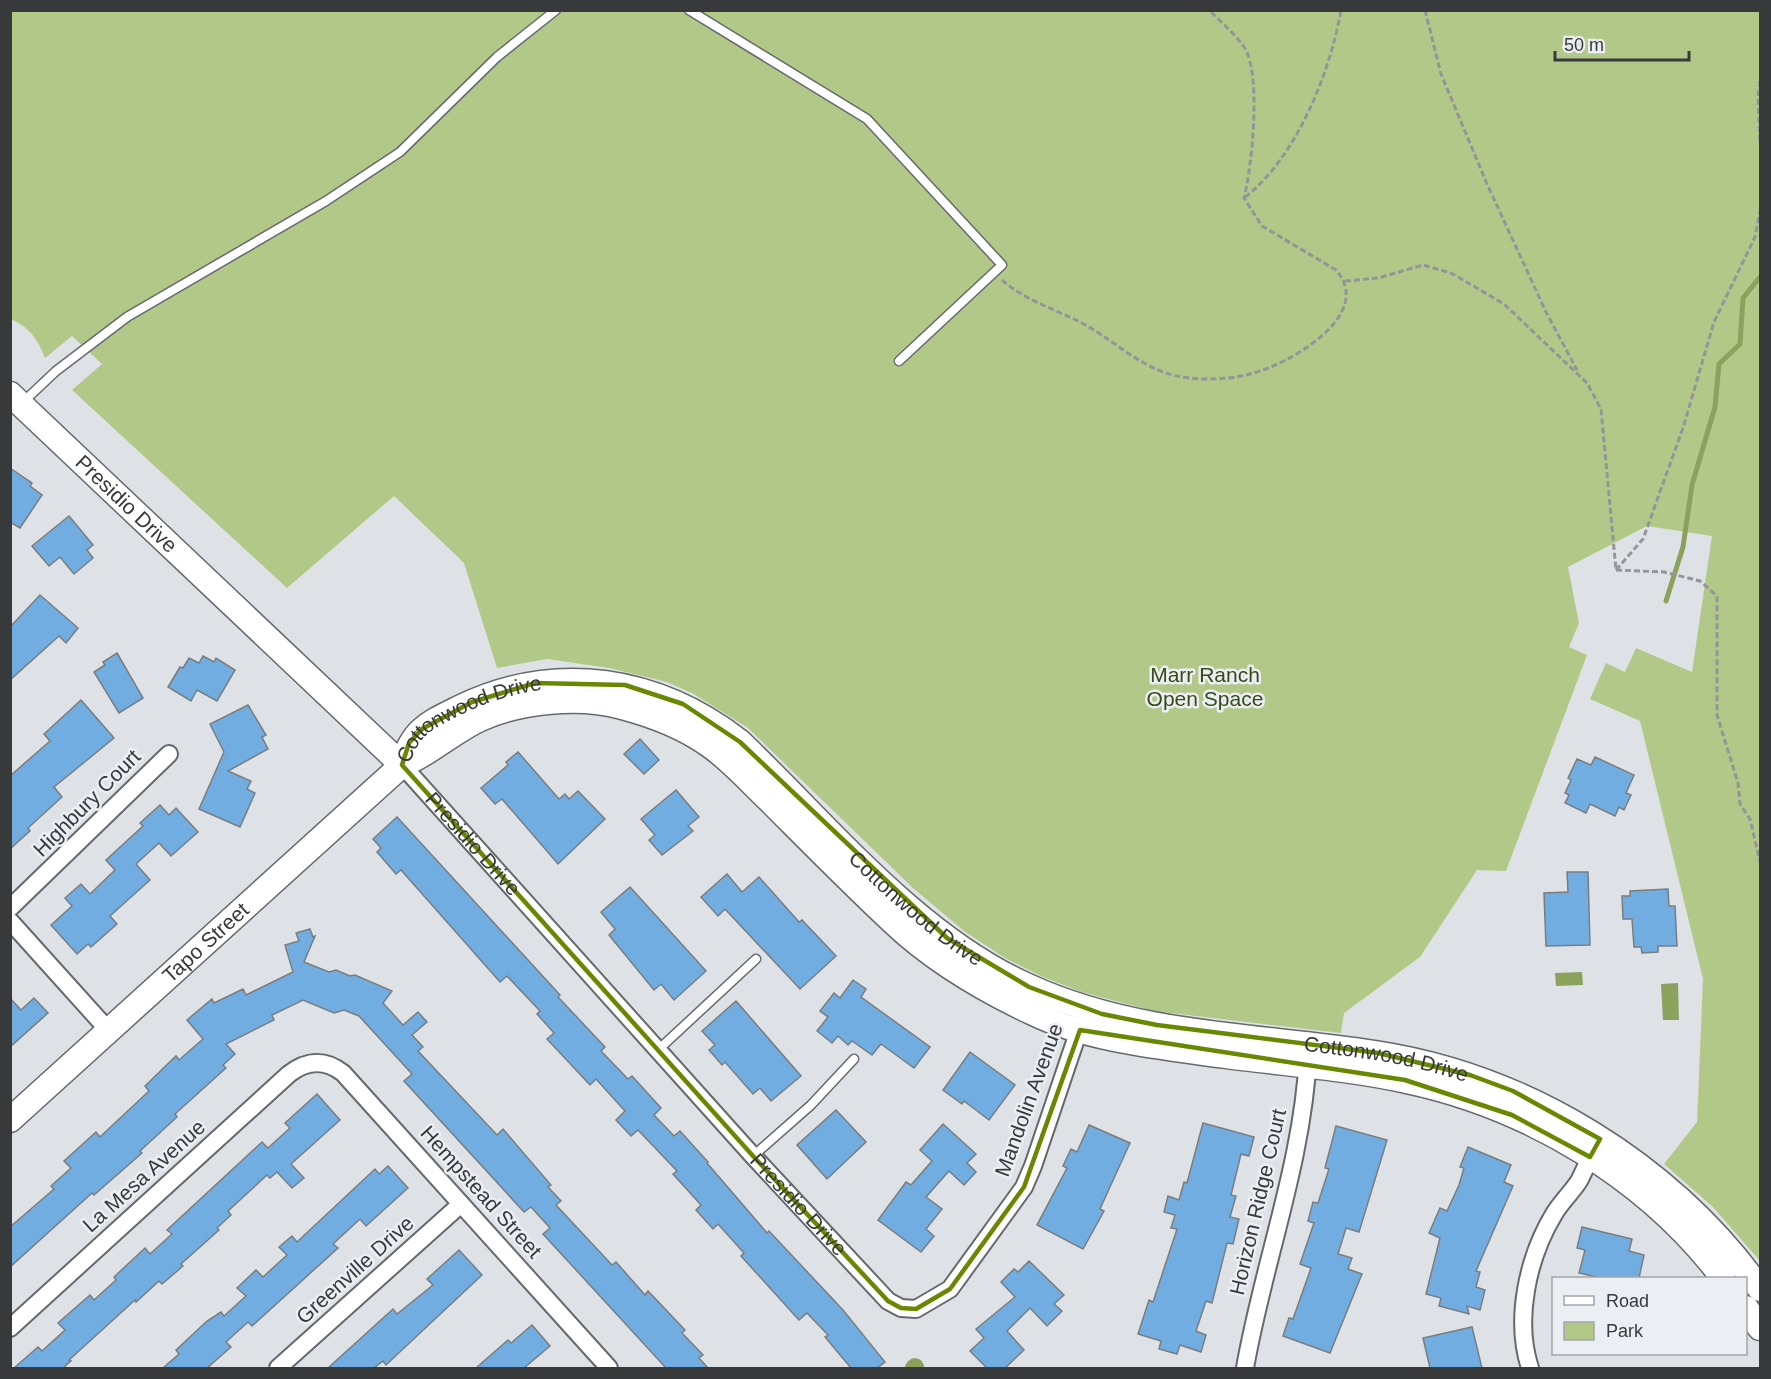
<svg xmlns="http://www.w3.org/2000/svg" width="1771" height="1379" font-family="Helvetica,sans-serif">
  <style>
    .green { fill: #b2c888 }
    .water { fill: #8ba25d }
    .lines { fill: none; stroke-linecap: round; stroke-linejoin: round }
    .stream { stroke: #8ba25d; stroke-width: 5 }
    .canal { stroke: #8ba25d; stroke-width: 18 }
    .building { fill: #71ade0; stroke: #797d80; stroke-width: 1.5 }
    .lane-casing { stroke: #66696c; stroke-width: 11 }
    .street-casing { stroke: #66696c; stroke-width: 20 }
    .secondary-casing { stroke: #66696c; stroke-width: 27 }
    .path { stroke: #939598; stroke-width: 3; stroke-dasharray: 6 3; stroke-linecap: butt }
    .lane { stroke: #fff; stroke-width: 8 }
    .street { stroke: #fff; stroke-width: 16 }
    .secondary { stroke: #fff; stroke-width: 24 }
    .marked { fill: none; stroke: #698801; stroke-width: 4.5; stroke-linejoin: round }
    .labels { text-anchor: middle; stroke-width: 5; stroke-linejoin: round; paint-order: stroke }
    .street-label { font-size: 21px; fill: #38393b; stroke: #ebeff3 }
    .park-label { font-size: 21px; fill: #3a4917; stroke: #ebeff3 }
  </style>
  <rect width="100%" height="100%" fill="#dee2e6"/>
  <path class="green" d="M 11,11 L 1760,11 L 1760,1261 L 1713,1207 L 1664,1164 L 1697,1122 L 1703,979 L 1640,721 L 1590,699 L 1606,663 L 1625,672 L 1636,648 L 1692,672 L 1712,536 L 1647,526 L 1568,567 L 1579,623 L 1569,647 L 1587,655 L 1506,871 L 1477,870 L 1420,957 L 1344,1013 L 1341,1033 L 1153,1011 L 1082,992 L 1043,977 L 1005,958 L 964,931 L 913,888 L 748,728 L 694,694 L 667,682 L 609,668 L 547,659 L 497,668 L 464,563 L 394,496 L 287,588 L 72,390 L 102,364 L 72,336 L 45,358 C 37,338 30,328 11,319 Z"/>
  <g class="water">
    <path d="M 1582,972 L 1583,985 L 1556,986 L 1555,973 Z"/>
    <path d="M 1678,983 L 1679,1020 L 1663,1020 L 1661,984 Z"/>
  </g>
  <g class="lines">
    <path class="stream" d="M 1666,601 L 1683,547 L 1692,485 L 1715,407 L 1719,364 L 1740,344 L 1743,298 L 1760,277"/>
    <path class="canal" d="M 914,1368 L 915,1367"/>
  </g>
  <g class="building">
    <path d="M 10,468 L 32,483 L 30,486 L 42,495 L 20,528 L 10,522 Z"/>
    <path d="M 69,516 L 93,545 L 87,550 L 93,558 L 74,574 L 60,557 L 49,566 L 32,546 Z"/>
    <path d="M 40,595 L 78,628 L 66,643 L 59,636 L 10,680 L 10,627 Z"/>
    <path d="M 117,653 L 143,698 L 119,713 L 94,672 L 105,665 L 103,662 Z"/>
    <path d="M 203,656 L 214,662 L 216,658 L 235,670 L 217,701 L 197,690 L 191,701 L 168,687 L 180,667 L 183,668 L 189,658 L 199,663 Z"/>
    <path d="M 81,700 L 114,738 L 54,787 L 62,797 L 28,828 L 30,831 L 10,849 L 10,776 L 50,741 L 44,734 Z"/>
    <path d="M 248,705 L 266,735 L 262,737 L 268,749 L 228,771 L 251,781 L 247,789 L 255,793 L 240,827 L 199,809 L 224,752 L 210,724 Z"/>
    <path d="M 640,739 L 659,760 L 644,774 L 624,754 Z"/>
    <path d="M 518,752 L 559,799 L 565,794 L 569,799 L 578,791 L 605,819 L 558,864 L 502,799 L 495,804 L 481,788 L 508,765 L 506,762 Z"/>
    <path d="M 1595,757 L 1634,775 L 1626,793 L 1631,795 L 1624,810 L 1619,807 L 1615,816 L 1590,804 L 1586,813 L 1565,803 L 1569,795 L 1565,793 L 1571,780 L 1568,778 L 1577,759 L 1591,765 Z"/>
    <path d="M 676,790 L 699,817 L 688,826 L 693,831 L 662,855 L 649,840 L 655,835 L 641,819 Z"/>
    <path d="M 160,805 L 169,815 L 176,808 L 198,832 L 171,856 L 159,843 L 136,864 L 150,880 L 110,916 L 117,924 L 91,947 L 88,944 L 77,954 L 51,925 L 72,906 L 65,898 L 81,884 L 90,894 L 115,870 L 106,860 L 143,826 L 140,823 Z"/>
    <path d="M 397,817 L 560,995 L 558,997 L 605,1047 L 601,1051 L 628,1079 L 632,1076 L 661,1108 L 654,1115 L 674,1136 L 680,1131 L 708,1162 L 707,1163 L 767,1233 L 769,1231 L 843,1310 L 885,1362 L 877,1368 L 851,1368 L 825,1337 L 828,1335 L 807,1313 L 799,1320 L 741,1256 L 744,1253 L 718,1224 L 713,1229 L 696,1210 L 701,1205 L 673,1174 L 677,1171 L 638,1130 L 631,1136 L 616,1120 L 625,1111 L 596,1079 L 590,1085 L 547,1039 L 554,1033 L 537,1014 L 540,1011 L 507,976 L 500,982 L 401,870 L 396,874 L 377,852 L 381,848 L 373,839 Z"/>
    <path d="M 1567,872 L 1588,872 L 1590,945 L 1546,946 L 1544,893 L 1568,892 Z"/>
    <path d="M 727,874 L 742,892 L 759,877 L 799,922 L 802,920 L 836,956 L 800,989 L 725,909 L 718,916 L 701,897 Z"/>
    <path d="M 630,887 L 706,971 L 674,1000 L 661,984 L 654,990 L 609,935 L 615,929 L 601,912 Z"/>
    <path d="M 1668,889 L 1669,906 L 1675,906 L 1677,946 L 1658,946 L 1658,952 L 1642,953 L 1641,947 L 1634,947 L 1632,919 L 1623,919 L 1622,896 L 1630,896 L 1630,891 Z"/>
    <path d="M 310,929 L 313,937 L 315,936 L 304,962 L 329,972 L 336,970 L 350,976 L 355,975 L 392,991 L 383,1003 L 403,1025 L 418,1012 L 427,1022 L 412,1035 L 423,1047 L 418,1051 L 497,1135 L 503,1129 L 520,1149 L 551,1185 L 548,1187 L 561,1201 L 556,1205 L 612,1265 L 616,1262 L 645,1295 L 648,1291 L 685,1330 L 682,1333 L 703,1355 L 699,1358 L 708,1368 L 666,1368 L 543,1234 L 550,1228 L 531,1207 L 524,1212 L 404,1081 L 412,1074 L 359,1016 L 344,1010 L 334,1013 L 303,1000 L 272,1015 L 274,1020 L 226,1044 L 235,1054 L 223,1065 L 226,1068 L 175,1114 L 177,1117 L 140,1151 L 142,1153 L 94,1195 L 92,1193 L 10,1267 L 10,1227 L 54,1189 L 51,1186 L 71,1168 L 64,1161 L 96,1132 L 100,1137 L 149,1091 L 145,1086 L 176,1056 L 179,1060 L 203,1039 L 187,1020 L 212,999 L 214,1003 L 243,989 L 246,995 L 293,972 L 285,945 L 299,941 L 296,933 Z"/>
    <path d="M 853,980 L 866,989 L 861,997 L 930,1047 L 914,1068 L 881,1044 L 872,1055 L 852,1041 L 848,1045 L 838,1036 L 832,1043 L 817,1031 L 828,1017 L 820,1011 L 834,993 L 840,998 Z"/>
    <path d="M 10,998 L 21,1010 L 34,998 L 48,1013 L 10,1047 Z"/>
    <path d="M 736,1001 L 801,1076 L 771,1101 L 760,1088 L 753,1094 L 725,1062 L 722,1065 L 709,1050 L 715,1045 L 702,1031 Z"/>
    <path d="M 970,1052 L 1015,1085 L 989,1120 L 964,1101 L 962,1104 L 943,1090 Z"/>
    <path d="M 317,1094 L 340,1120 L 291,1164 L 304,1178 L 292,1188 L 277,1172 L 270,1178 L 267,1175 L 228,1211 L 231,1215 L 217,1228 L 219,1230 L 181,1264 L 183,1266 L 162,1284 L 159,1281 L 136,1302 L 135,1300 L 69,1360 L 71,1361 L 63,1368 L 14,1368 L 38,1347 L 42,1351 L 65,1330 L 58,1323 L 90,1295 L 94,1300 L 116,1280 L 114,1277 L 145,1248 L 150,1254 L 172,1234 L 167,1230 L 262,1142 L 268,1148 L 290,1128 L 285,1123 Z"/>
    <path d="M 836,1110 L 866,1142 L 827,1179 L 797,1145 Z"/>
    <path d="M 1203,1123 L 1254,1137 L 1249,1156 L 1241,1154 L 1231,1195 L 1236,1196 L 1230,1217 L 1239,1219 L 1233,1244 L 1227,1243 L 1212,1303 L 1206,1301 L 1196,1331 L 1206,1335 L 1201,1352 L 1180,1345 L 1177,1354 L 1159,1349 L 1161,1341 L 1138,1334 L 1149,1300 L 1153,1302 L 1177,1229 L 1171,1228 L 1175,1215 L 1164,1212 L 1168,1196 L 1179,1200 L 1184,1182 L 1187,1183 Z"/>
    <path d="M 943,1124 L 976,1154 L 967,1163 L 976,1172 L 964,1185 L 949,1171 L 926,1197 L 942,1209 L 926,1229 L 934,1236 L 921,1252 L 878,1220 L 906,1182 L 911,1185 L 932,1161 L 920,1150 Z"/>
    <path d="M 1089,1125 L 1130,1143 L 1100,1209 L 1104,1211 L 1083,1249 L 1037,1225 L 1067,1168 L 1063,1166 L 1071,1149 L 1077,1152 Z"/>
    <path d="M 1336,1126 L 1387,1140 L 1359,1232 L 1346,1228 L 1338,1254 L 1352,1258 L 1348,1269 L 1362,1274 L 1330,1353 L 1283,1336 L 1289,1318 L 1293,1319 L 1311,1268 L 1300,1264 L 1314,1223 L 1308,1221 L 1313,1202 L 1318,1203 L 1329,1169 L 1325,1168 Z"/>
    <path d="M 1468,1147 L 1511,1165 L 1504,1182 L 1513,1186 L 1476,1271 L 1480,1272 L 1476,1287 L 1485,1290 L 1480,1310 L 1467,1306 L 1469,1314 L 1439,1306 L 1441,1298 L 1426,1294 L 1440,1238 L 1429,1233 L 1440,1208 L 1447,1211 L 1459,1185 L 1464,1168 L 1460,1167 Z"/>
    <path d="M 388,1166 L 408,1188 L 366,1226 L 360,1219 L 333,1244 L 338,1248 L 252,1326 L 248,1322 L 226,1342 L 231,1347 L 207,1368 L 163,1368 L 179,1354 L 176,1350 L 207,1321 L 221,1312 L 224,1316 L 246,1296 L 237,1288 L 256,1270 L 263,1277 L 287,1255 L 279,1247 L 292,1236 L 297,1242 L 375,1169 L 379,1174 Z"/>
    <path d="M 1582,1227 L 1632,1239 L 1629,1251 L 1644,1255 L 1639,1278 L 1601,1278 L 1579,1273 L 1585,1250 L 1577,1248 Z"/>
    <path d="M 459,1250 L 482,1275 L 386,1365 L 383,1361 L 374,1368 L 328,1368 L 393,1309 L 397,1314 L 433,1285 L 427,1279 Z"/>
    <path d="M 1029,1261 L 1064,1295 L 1054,1304 L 1062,1311 L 1047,1326 L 1030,1308 L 1007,1331 L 1024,1350 L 1005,1368 L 987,1368 L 970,1351 L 984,1338 L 976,1329 L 1015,1297 L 1001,1282 L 1014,1269 L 1018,1272 Z"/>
    <path d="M 532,1325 L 550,1346 L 524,1368 L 476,1368 L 508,1340 L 511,1343 Z"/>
    <path d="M 1472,1327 L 1482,1368 L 1430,1368 L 1423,1338 Z"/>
  </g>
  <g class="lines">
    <defs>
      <g id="lane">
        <path d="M 689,10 L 867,119 L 1002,265 L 899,361"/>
        <path d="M 21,404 L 56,371 L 127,317 L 326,201 L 400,152 L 497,57 L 556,10"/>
        <path d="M 658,1050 L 756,959"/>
        <path d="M 753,1156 L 811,1105 L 854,1059"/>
      </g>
      <g id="street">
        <path id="s1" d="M 402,765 L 753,1156 L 888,1301 L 901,1308 L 916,1309 L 950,1289 L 1024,1187 L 1033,1166 L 1082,1021"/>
        <path d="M 10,908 L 169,754"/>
        <path d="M 10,921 L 109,1031"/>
        <path d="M 10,1328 L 289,1074 C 307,1060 325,1059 343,1073 L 609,1368"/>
        <path d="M 278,1368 L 461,1204"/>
        <path d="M 1245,1368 C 1263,1264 1303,1162 1308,1055"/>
        <path d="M 1530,1368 C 1514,1319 1528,1257 1554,1214 C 1561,1202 1572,1192 1579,1181 C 1585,1170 1589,1158 1595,1148"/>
      </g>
      <g id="secondary">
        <path id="s2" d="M 10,394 L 402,765"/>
        <path id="s3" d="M 402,765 C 413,729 427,724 461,707 C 557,661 658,678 740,742 C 827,825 917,937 1028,986 C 1137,1036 1258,1035 1375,1053 C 1527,1076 1671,1165 1760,1289"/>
        <path id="s4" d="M 10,1120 L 402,765 C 430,754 452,732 480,719 C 520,701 580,695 622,707 C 652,715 680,725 706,743 C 728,757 748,780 768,799 C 809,840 850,882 893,922 C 932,959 984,990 1033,1013 C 1091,1041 1162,1047 1226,1056 C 1286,1064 1348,1068 1407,1081 C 1529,1107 1648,1178 1723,1278"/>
        <path d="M 1746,1308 L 1760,1328"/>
      </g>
    </defs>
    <use href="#lane" class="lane-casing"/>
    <use href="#street" class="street-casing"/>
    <use href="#secondary" class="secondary-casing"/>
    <g class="path">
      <path d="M 1425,10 L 1441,74 L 1487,184 L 1546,312 L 1577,370"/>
      <path d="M 1760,81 L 1758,96 L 1760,142"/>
      <path d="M 1245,197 C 1296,158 1330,73 1341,10"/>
      <path d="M 1002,280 C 1026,301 1055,309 1082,323 C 1112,339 1140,367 1173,375 C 1197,381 1227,380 1250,374 C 1288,365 1376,315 1336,270 L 1262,226 L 1244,198 C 1252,167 1262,73 1244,47 C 1235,34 1221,22 1209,10"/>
      <path d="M 1345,281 L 1378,278 L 1423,265 L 1451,273 L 1504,304 L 1587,383 L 1601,409 L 1616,570"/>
      <path d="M 1616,570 L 1643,539 L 1683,428 L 1714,322 L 1755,237 L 1760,211"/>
      <path d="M 1616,570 L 1664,572 L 1700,581 L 1717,596 L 1717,715 L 1738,783 L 1740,804 L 1750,819 L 1760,862"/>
    </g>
    <use href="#lane" class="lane"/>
    <use href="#street" class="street"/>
    <use href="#secondary" class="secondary"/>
  </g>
  <path class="marked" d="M 535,683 L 625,685 L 683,704 L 740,742 L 947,938 L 1029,987 L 1102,1014 L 1157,1025 L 1378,1053 L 1470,1075 L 1513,1091 L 1600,1139 L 1590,1157 L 1512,1115 L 1405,1080 L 1080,1030 L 1024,1187 L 950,1289 L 916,1309 L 901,1308 L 888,1301 L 753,1156 L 402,765 L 409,743 L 422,729 L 472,702 Z"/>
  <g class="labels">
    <g class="street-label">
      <text dy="7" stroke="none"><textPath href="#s2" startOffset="160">Presidio Drive</textPath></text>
      <text dy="7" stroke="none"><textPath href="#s3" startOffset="87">Cottonwood Drive</textPath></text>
      <text transform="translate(87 803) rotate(-45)" y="7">Highbury Court</text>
      <text dy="7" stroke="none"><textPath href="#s1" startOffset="106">Presidio Drive</textPath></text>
      <text dy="7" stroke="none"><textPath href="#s3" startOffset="626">Cottonwood Drive</textPath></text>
      <text dy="7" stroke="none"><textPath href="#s4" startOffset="264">Tapo Street</textPath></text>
      <text dy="7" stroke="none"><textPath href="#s3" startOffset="1130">Cottonwood Drive</textPath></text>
      <text transform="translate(1029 1100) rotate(-70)" y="7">Mandolin Avenue</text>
      <text transform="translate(144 1176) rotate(-42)" y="7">La Mesa Avenue</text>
      <text transform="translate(481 1192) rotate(48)" y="7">Hempstead Street</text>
      <text transform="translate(1258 1202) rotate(-77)" y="7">Horizon Ridge Court</text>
      <text dy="7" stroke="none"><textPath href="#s1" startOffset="592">Presidio Drive</textPath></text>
      <text transform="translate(355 1270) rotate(-42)" y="7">Greenville Drive</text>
    </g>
    <g class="park-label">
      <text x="1205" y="682">Marr Ranch<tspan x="1205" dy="24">Open Space</tspan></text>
    </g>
  </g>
  <rect width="1771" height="1379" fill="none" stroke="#38393b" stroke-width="24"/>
  <rect x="1552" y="1277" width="195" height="78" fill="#ebeff3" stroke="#a3a6a9" stroke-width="1.5"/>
  <rect x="1564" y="1296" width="30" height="9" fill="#ffffff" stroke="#a3a6a9" stroke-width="1.5"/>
  <text x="1606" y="1307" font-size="18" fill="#38393b">Road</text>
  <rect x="1564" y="1322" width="30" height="18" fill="#b2c888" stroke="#a3a6a9" stroke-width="1.5"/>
  <text x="1606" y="1337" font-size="18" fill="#38393b">Park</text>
  <path d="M1555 51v9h134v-9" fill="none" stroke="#38393b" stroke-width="3"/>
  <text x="1564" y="51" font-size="18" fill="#38393b" stroke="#ebeff3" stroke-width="4.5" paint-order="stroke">50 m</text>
</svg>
